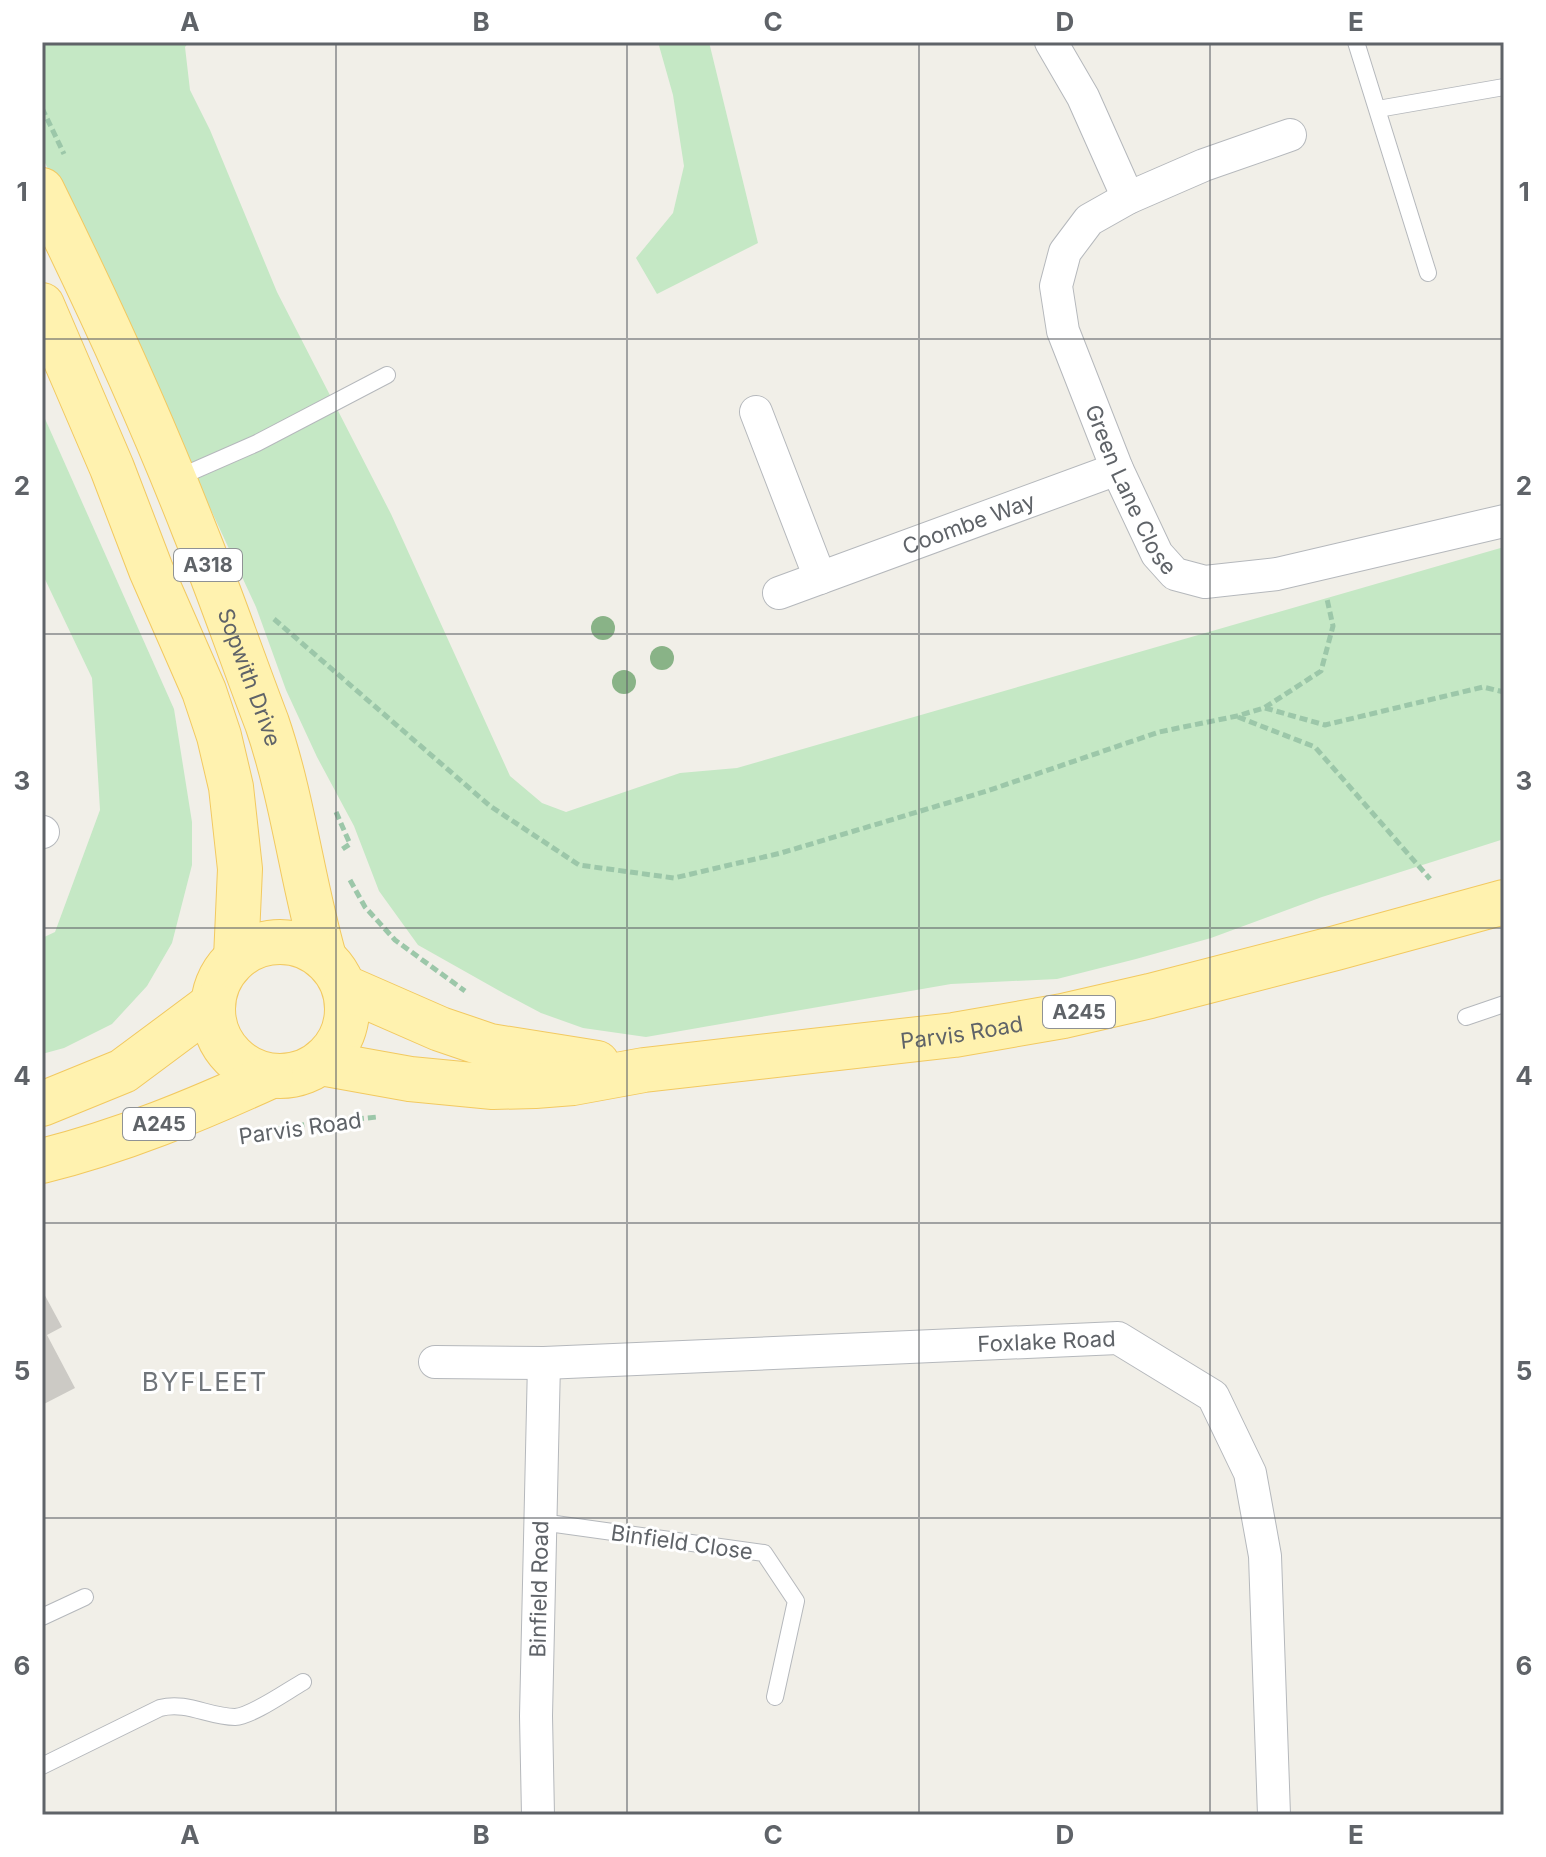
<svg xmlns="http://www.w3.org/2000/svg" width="1546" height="1857" font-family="Inter,sans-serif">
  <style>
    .green { fill: #c5e8c5 }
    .building { fill: #cccac5 }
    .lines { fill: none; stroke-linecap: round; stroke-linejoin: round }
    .lane-casing { stroke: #b5b8bc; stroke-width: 18 }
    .street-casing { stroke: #b5b8bc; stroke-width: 34 }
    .primary-casing { stroke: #f2c960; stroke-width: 46 }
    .path { stroke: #9cc7a9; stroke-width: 5; stroke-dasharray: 8 4; stroke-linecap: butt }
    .lane { stroke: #fff; stroke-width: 16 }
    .street { stroke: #fff; stroke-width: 32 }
    .primary { stroke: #fff2af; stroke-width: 44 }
    .tree { fill: #89b387 }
    .grid { fill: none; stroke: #5f6368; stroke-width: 2; stroke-opacity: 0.55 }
    .labels { text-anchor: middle; stroke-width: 6; stroke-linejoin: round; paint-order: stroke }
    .shield { fill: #fff; stroke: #8f9295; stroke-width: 2 }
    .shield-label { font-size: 20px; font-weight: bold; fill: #5f6368 }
    .street-label { font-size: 22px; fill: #5f6368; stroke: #fff }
    .quarter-label { font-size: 26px; letter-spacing: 2px; fill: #70757a; stroke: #fff }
    .neatline { fill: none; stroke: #5f6368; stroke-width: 3 }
    .grid-label { font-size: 26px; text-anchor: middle; font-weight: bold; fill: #5f6368 }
  </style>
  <rect width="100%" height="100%" fill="#f1efe8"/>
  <g class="green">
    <path d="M 42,42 L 189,42 L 185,47 L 190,90 L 210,130 L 277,292 L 391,514 L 510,776 L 542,803 L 566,812 L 680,773 L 737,768 L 1504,547 L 1504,839 L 1322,897 L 1211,938 L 1136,959 L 1057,979 L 951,984 L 646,1037 L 583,1028 L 541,1013 L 505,994 L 418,945 L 379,891 L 354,826 L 317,757 L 286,690 L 256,607 L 211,510 L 176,446 L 96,264 L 42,157 Z"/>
    <path d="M 658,42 L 709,42 L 758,243 L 657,294 L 636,258 L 673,213 L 684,166 L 673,95 Z"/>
    <path d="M 42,412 L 174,709 L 192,822 L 192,865 L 172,943 L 147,986 L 112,1024 L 64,1048 L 42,1054 L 42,938 L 55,932 L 100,810 L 92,678 L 42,573 Z"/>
  </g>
  <path class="building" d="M 42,1290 L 62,1327 L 47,1335 L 75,1388 L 42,1405 Z"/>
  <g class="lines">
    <defs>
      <g id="lane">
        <path d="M 1356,42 L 1428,273"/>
        <path d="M 1378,109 L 1504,87"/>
        <path d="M 175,479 L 257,443 L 387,375"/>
        <path d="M 1466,1017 L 1504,1004"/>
        <path d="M 541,1522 L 764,1553 L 796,1601 L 775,1697"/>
        <path d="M 42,1617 L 85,1597"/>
        <path d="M 42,1766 L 160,1708 C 187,1701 209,1717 235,1717 C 252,1716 287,1691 303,1682"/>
      </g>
      <g id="street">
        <path d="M 1051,42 L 1083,97 L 1128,198"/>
        <path id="s1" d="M 1290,135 L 1204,165 L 1128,198 L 1089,220 L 1065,252 L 1056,286 L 1063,331 L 1117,469 L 1157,554 L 1175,574 L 1205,582 L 1277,574 L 1504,521"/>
        <path d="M 756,412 L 820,578"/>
        <path id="s2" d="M 779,593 L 1117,469"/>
        <path d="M 42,832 L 43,832"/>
        <path id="s3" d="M 435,1362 L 544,1363 L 1118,1338 L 1213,1396 L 1250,1473 L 1265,1556 L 1274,1815"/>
        <path id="s4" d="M 538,1815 L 536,1716 L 544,1363"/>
      </g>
      <g id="primary">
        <path id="s5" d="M 42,190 C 97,301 149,414 194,529 C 220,593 242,658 267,723 C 293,799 302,880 324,957"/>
        <path d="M 42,305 L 112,468 L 151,570 L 204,691 L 219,736 L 231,787 L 240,869 L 236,958"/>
        <circle cx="280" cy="1009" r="67"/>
        <path d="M 344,987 L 440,1029 L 490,1046 L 597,1063"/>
        <path id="s6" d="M 321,1063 L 410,1079 L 493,1087 L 535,1086 L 573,1083 L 644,1070 L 954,1035 L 1063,1016 L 1150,996 L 1336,948 L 1504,902"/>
        <path d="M 42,1104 L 123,1071 L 213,1004"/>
        <path d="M 42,1161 C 122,1141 197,1110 271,1076"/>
      </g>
    </defs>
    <use href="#lane" class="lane-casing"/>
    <use href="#street" class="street-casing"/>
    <use href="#primary" class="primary-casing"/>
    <g class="path">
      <path d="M 42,108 L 64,154"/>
      <path d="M 274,619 L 490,806 L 579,865 L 674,878 L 781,853 L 987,791 L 1159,732 L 1237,716 L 1264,708 L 1321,671 L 1333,626 L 1327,599"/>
      <path d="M 1265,708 L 1325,725 L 1483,687 L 1504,692"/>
      <path d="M 1238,717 L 1315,747 L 1430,879"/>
      <path d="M 336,812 L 350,844 L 341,850"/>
      <path d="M 350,880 L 365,907 L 395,940 L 465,991"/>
      <path d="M 249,1134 L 309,1124 L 377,1117"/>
    </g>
    <use href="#lane" class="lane"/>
    <use href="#street" class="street"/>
    <use href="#primary" class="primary"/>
  </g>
  <g class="tree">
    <circle cx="603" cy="628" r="12"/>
    <circle cx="662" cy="658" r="12"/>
    <circle cx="624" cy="682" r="12"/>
  </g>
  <path class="grid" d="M 336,42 L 336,1815M 627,42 L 627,1815M 919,42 L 919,1815M 1210,42 L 1210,1815M 42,339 L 1504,339M 42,634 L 1504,634M 42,928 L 1504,928M 42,1223 L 1504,1223M 42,1518 L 1504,1518"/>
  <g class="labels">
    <g class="shield">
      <rect x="174" y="549" width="68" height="32" rx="6"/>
      <rect x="1043" y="996" width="72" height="32" rx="6"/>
      <rect x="123" y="1108" width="72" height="32" rx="6"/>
    </g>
    <g class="shield-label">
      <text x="208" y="572">A318</text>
      <text x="1079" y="1019">A245</text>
      <text x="159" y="1131">A245</text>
    </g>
    <g class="street-label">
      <text dy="8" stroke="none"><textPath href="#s1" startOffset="512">Green Lane Close</textPath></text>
      <text dy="8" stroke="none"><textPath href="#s2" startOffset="202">Coombe Way</textPath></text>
      <text dy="8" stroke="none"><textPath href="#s5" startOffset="530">Sopwith Drive</textPath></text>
      <text dy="8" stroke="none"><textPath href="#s6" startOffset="646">Parvis Road</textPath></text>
      <text transform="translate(300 1128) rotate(-8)" y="8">Parvis Road</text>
      <text dy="8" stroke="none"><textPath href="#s3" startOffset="612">Foxlake Road</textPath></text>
      <text transform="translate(682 1542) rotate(8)" y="8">Binfield Close</text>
      <text dy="8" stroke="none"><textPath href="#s4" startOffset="226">Binfield Road</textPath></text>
    </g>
    <g class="quarter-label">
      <text x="205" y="1391">BYFLEET</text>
    </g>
  </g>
  <rect width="1546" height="1857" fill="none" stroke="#ffffff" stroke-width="88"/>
  <rect x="44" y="44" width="1458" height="1769" class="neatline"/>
  <g class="grid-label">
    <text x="190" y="31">A</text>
    <text x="481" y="31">B</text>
    <text x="773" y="31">C</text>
    <text x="1065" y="31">D</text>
    <text x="1356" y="31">E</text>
    <text x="22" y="201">1</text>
    <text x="1524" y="201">1</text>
    <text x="22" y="495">2</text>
    <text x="1524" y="495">2</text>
    <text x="22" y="790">3</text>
    <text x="1524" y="790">3</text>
    <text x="22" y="1085">4</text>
    <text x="1524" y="1085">4</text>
    <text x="22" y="1380">5</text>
    <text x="1524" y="1380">5</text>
    <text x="22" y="1675">6</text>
    <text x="1524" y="1675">6</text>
    <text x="190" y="1844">A</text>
    <text x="481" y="1844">B</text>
    <text x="773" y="1844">C</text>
    <text x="1065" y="1844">D</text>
    <text x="1356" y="1844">E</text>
  </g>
</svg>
